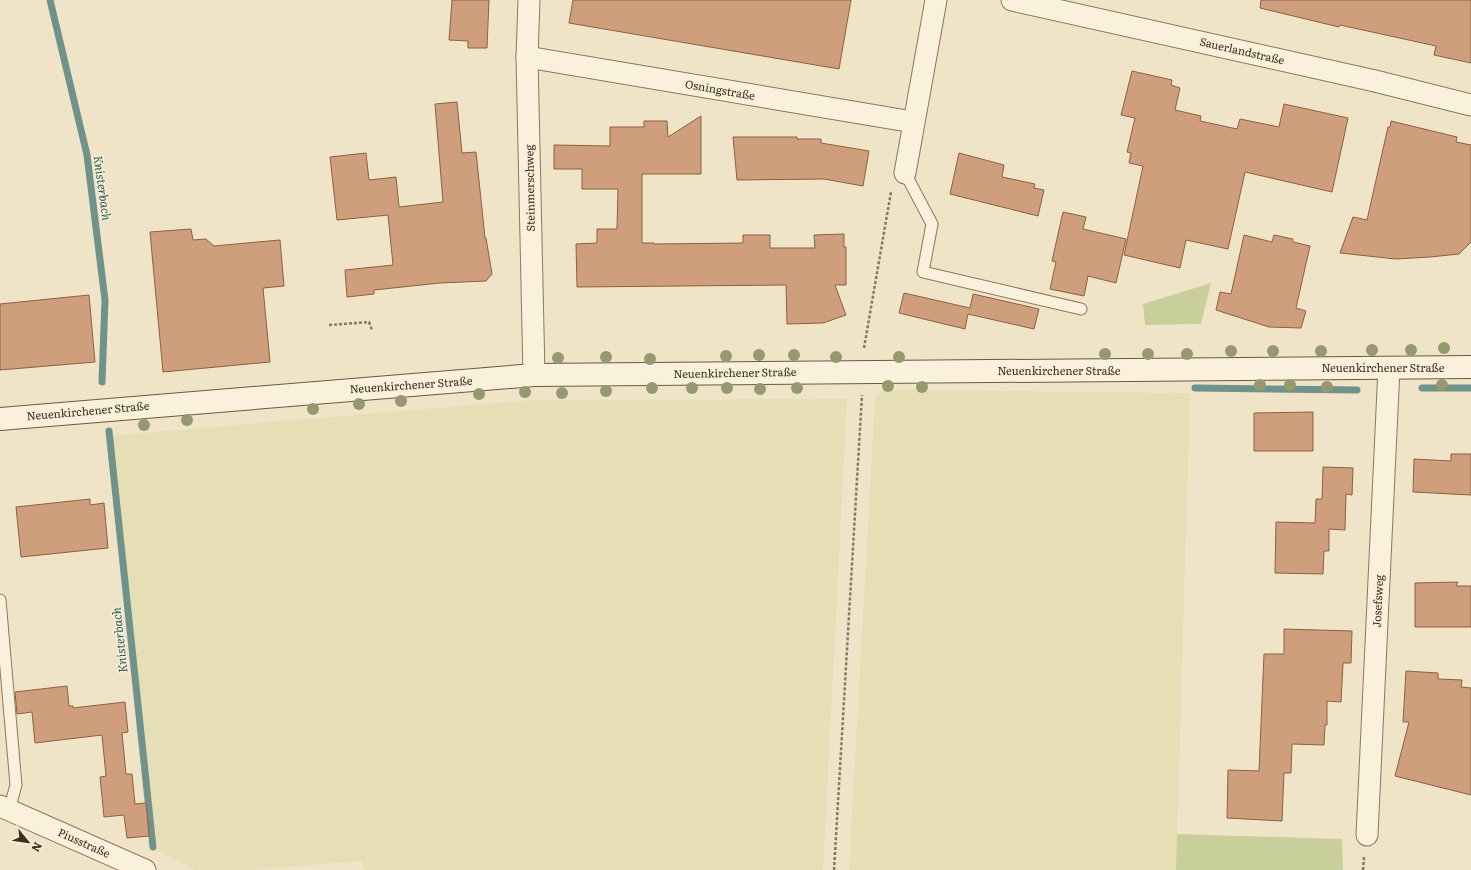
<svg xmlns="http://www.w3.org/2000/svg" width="1471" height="870" font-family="Literata,serif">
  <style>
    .farmland { fill: #e6deb5 }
    .green { fill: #c9cf9b }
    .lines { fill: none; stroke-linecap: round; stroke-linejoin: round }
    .stream { stroke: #6f938a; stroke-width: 7 }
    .building { fill: #cf9f7d; stroke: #8d5f41 }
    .service-casing { stroke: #8d765c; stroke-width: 13 }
    .minor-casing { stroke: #8d765c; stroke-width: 23 }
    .secondary-casing { stroke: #6f573f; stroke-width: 24 }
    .path { stroke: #8d765c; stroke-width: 2.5; stroke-dasharray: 3 2; stroke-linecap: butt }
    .service { stroke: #faf1dc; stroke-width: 11 }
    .minor { stroke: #faf1dc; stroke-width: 21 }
    .secondary { stroke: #faf1dc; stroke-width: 22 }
    .tree { fill: #96986f }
    .labels { text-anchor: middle; stroke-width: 3; stroke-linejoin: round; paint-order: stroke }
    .street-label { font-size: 11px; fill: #3d2e20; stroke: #f7eed8 }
    .water-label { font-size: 12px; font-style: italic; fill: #2f5d5a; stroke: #f7eed8 }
  </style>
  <rect width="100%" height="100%" fill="#f0e4c8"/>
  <g class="farmland">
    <path d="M 882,390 L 1190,393 L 1176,870 L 849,870 L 875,399 Z"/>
    <path d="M 847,399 L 823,870 L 366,870 L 361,861 L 248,870 L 195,870 L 158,851 L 107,436 L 534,400 Z"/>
  </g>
  <g class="green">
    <path d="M 1211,283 L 1201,324 L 1145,325 L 1143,304 Z"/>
    <path d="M 1177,834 L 1342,839 L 1343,870 L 1176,870 Z"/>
  </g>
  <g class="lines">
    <g class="stream">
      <path d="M 50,0 L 87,155 L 105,300 L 102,382"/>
      <path d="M 1195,388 L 1357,390"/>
      <path d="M 1422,388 L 1471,388"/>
      <path d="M 109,431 L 153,847"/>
    </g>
  </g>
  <g class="building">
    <path d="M 452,0 L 489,0 L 487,48 L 468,48 L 468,41 L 449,40 Z"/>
    <path d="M 573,0 L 851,0 L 839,69 L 569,23 Z"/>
    <path d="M 1261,0 L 1471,0 L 1471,63 L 1434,55 L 1436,46 L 1340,25 L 1339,27 L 1260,8 Z"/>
    <path d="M 1132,71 L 1172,80 L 1171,85 L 1180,88 L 1175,110 L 1201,116 L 1200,121 L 1237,129 L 1240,119 L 1279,127 L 1284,104 L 1348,118 L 1332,192 L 1245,172 L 1228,249 L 1186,240 L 1180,268 L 1124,255 L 1143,166 L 1129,163 L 1131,153 L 1127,152 L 1135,118 L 1121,115 Z"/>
    <path d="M 457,102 L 462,153 L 476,152 L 485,238 L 486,238 L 492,274 L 486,281 L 440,283 L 374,290 L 374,294 L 347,297 L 345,270 L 393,265 L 388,215 L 337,220 L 330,157 L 366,153 L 369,180 L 396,177 L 399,207 L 443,202 L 435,104 Z"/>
    <path d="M 701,116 L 701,174 L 642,174 L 642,243 L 654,243 L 654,244 L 743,243 L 743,235 L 770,235 L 770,248 L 815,248 L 814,235 L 844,234 L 844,247 L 846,247 L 846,285 L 835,285 L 846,315 L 823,323 L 787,324 L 786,285 L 577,287 L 576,244 L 597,243 L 597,229 L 617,229 L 618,189 L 582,189 L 582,169 L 554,169 L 554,145 L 610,146 L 610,127 L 644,127 L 644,121 L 667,121 L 668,137 Z"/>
    <path d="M 1391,121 L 1457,137 L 1456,142 L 1471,145 L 1471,242 L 1459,254 L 1430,257 L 1396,259 L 1340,253 L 1353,217 L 1367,220 L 1388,127 L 1390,127 Z"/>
    <path d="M 733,137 L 797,137 L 797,139 L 821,139 L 821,143 L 869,151 L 863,186 L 824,179 L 737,180 Z"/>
    <path d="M 959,153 L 1004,165 L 1002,177 L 1035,184 L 1034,188 L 1044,190 L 1038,216 L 950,194 Z"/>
    <path d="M 1063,212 L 1086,217 L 1083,229 L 1126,239 L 1116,283 L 1088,276 L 1084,296 L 1050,289 L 1056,262 L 1052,261 Z"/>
    <path d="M 191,229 L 193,240 L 206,239 L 214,246 L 280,240 L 284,286 L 263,288 L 270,362 L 163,372 L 150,232 Z"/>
    <path d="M 1244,235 L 1272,242 L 1274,235 L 1293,239 L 1293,242 L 1310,246 L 1296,308 L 1306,311 L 1301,328 L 1269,327 L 1216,310 L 1220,292 L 1231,294 Z"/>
    <path d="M 904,293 L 970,308 L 973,294 L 1039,309 L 1034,329 L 968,314 L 965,329 L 899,313 Z"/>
    <path d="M 89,295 L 95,362 L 0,370 L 0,304 Z"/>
    <path d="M 1313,412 L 1313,451 L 1254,451 L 1254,413 Z"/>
    <path d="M 1451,454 L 1471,454 L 1471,495 L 1413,492 L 1414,459 L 1451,461 Z"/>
    <path d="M 1323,467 L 1353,468 L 1352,495 L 1346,494 L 1345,530 L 1329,529 L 1329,551 L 1324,551 L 1323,574 L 1275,573 L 1276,522 L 1315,523 L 1316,499 L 1322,499 Z"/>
    <path d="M 90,499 L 90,505 L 104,503 L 108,548 L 21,557 L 16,507 Z"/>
    <path d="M 1458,582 L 1456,586 L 1471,586 L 1471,627 L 1415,627 L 1415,583 Z"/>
    <path d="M 1284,629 L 1352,631 L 1351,663 L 1343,663 L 1341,702 L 1327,701 L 1327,725 L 1325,725 L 1324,745 L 1292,744 L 1291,773 L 1284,773 L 1282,821 L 1227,818 L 1228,770 L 1259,771 L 1264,654 L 1284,654 Z"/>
    <path d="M 1406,671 L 1438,673 L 1438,679 L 1462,680 L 1461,687 L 1471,688 L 1471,795 L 1395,776 L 1409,722 L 1403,722 Z"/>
    <path d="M 67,686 L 69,706 L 73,706 L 73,708 L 125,702 L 128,732 L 122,733 L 126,774 L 132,774 L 135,804 L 146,803 L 149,836 L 127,838 L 124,815 L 104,817 L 100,777 L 106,776 L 102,735 L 35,743 L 32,712 L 17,714 L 15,692 Z"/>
  </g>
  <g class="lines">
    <defs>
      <g id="service">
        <path d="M 905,173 L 932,224 L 923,272 L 1081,309"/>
        <path d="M 0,600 L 16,785 L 9,810"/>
      </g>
      <g id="minor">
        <path d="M 529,0 L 527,57 L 534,375"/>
        <path d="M 1012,0 L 1375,81 L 1471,105"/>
        <path d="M 527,57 L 913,122"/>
        <path d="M 905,173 L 936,0"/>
        <path d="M 0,806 L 145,870"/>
        <path d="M 1367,835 L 1389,368"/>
      </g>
      <path id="secondary" d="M 0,419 L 534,375 L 1471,367"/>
    </defs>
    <use href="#service" class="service-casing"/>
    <use href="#minor" class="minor-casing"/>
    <use href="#secondary" class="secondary-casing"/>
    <g class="path">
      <path d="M 329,325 L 369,322 L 372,330"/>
      <path d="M 864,348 L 891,192"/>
      <path d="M 834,870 L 862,395"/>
      <path d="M 1363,870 L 1364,857"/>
    </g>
    <use href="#service" class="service"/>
    <use href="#minor" class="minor"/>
    <use href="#secondary" class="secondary"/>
  </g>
  <g class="tree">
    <circle cx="1444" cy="348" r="6"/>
    <circle cx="1372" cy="350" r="6"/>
    <circle cx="1411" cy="350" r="6"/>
    <circle cx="1231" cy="351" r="6"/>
    <circle cx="1273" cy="351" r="6"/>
    <circle cx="1321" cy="351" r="6"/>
    <circle cx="1105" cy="354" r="6"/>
    <circle cx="1148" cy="354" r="6"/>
    <circle cx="1187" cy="354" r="6"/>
    <circle cx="759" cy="355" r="6"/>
    <circle cx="794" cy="355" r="6"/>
    <circle cx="726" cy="356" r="6"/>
    <circle cx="606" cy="357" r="6"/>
    <circle cx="836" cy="357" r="6"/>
    <circle cx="899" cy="357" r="6"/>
    <circle cx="558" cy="358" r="6"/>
    <circle cx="650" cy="359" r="6"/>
    <circle cx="1260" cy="385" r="6"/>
    <circle cx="1290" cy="385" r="6"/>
    <circle cx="1442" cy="385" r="6"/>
    <circle cx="888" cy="386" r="6"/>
    <circle cx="922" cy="387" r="6"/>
    <circle cx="1327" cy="387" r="6"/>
    <circle cx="652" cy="388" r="6"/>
    <circle cx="692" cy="388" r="6"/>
    <circle cx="727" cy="388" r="6"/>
    <circle cx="797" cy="388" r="6"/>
    <circle cx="760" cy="389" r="6"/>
    <circle cx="606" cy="391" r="6"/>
    <circle cx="525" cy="392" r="6"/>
    <circle cx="562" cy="393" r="6"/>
    <circle cx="479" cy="394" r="6"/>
    <circle cx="401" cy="401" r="6"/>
    <circle cx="359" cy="404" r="6"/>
    <circle cx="313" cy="409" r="6"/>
    <circle cx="187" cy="420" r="6"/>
    <circle cx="144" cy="425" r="6"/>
  </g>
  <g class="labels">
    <g class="street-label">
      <text transform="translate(1242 51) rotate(13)" y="4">Sauerlandstraße</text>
      <text transform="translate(720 90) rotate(10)" y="4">Osningstraße</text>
      <text transform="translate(530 188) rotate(-91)" y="4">Steinmerschweg</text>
      <text x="1383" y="372">Neuenkirchener Straße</text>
      <text x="1059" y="375">Neuenkirchener Straße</text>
      <text transform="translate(735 373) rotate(-1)" y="4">Neuenkirchener Straße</text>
      <text transform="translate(411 385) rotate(-4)" y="4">Neuenkirchener Straße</text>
      <text transform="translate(88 411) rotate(-5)" y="4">Neuenkirchener Straße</text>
      <text transform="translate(1378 601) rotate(-87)" y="4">Josefsweg</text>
      <text transform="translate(84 843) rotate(24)" y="4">Piusstraße</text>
    </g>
    <g class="water-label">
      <text transform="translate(102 188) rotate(82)" y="4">Knisterbach</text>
      <text transform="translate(120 640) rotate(-96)" y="4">Knisterbach</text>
    </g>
  </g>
  <g transform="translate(28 842) rotate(119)" stroke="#f7eed8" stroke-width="3" paint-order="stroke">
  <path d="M0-3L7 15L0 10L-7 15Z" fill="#3d2e20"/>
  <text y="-6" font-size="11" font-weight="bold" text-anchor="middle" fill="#3d2e20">N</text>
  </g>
</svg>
